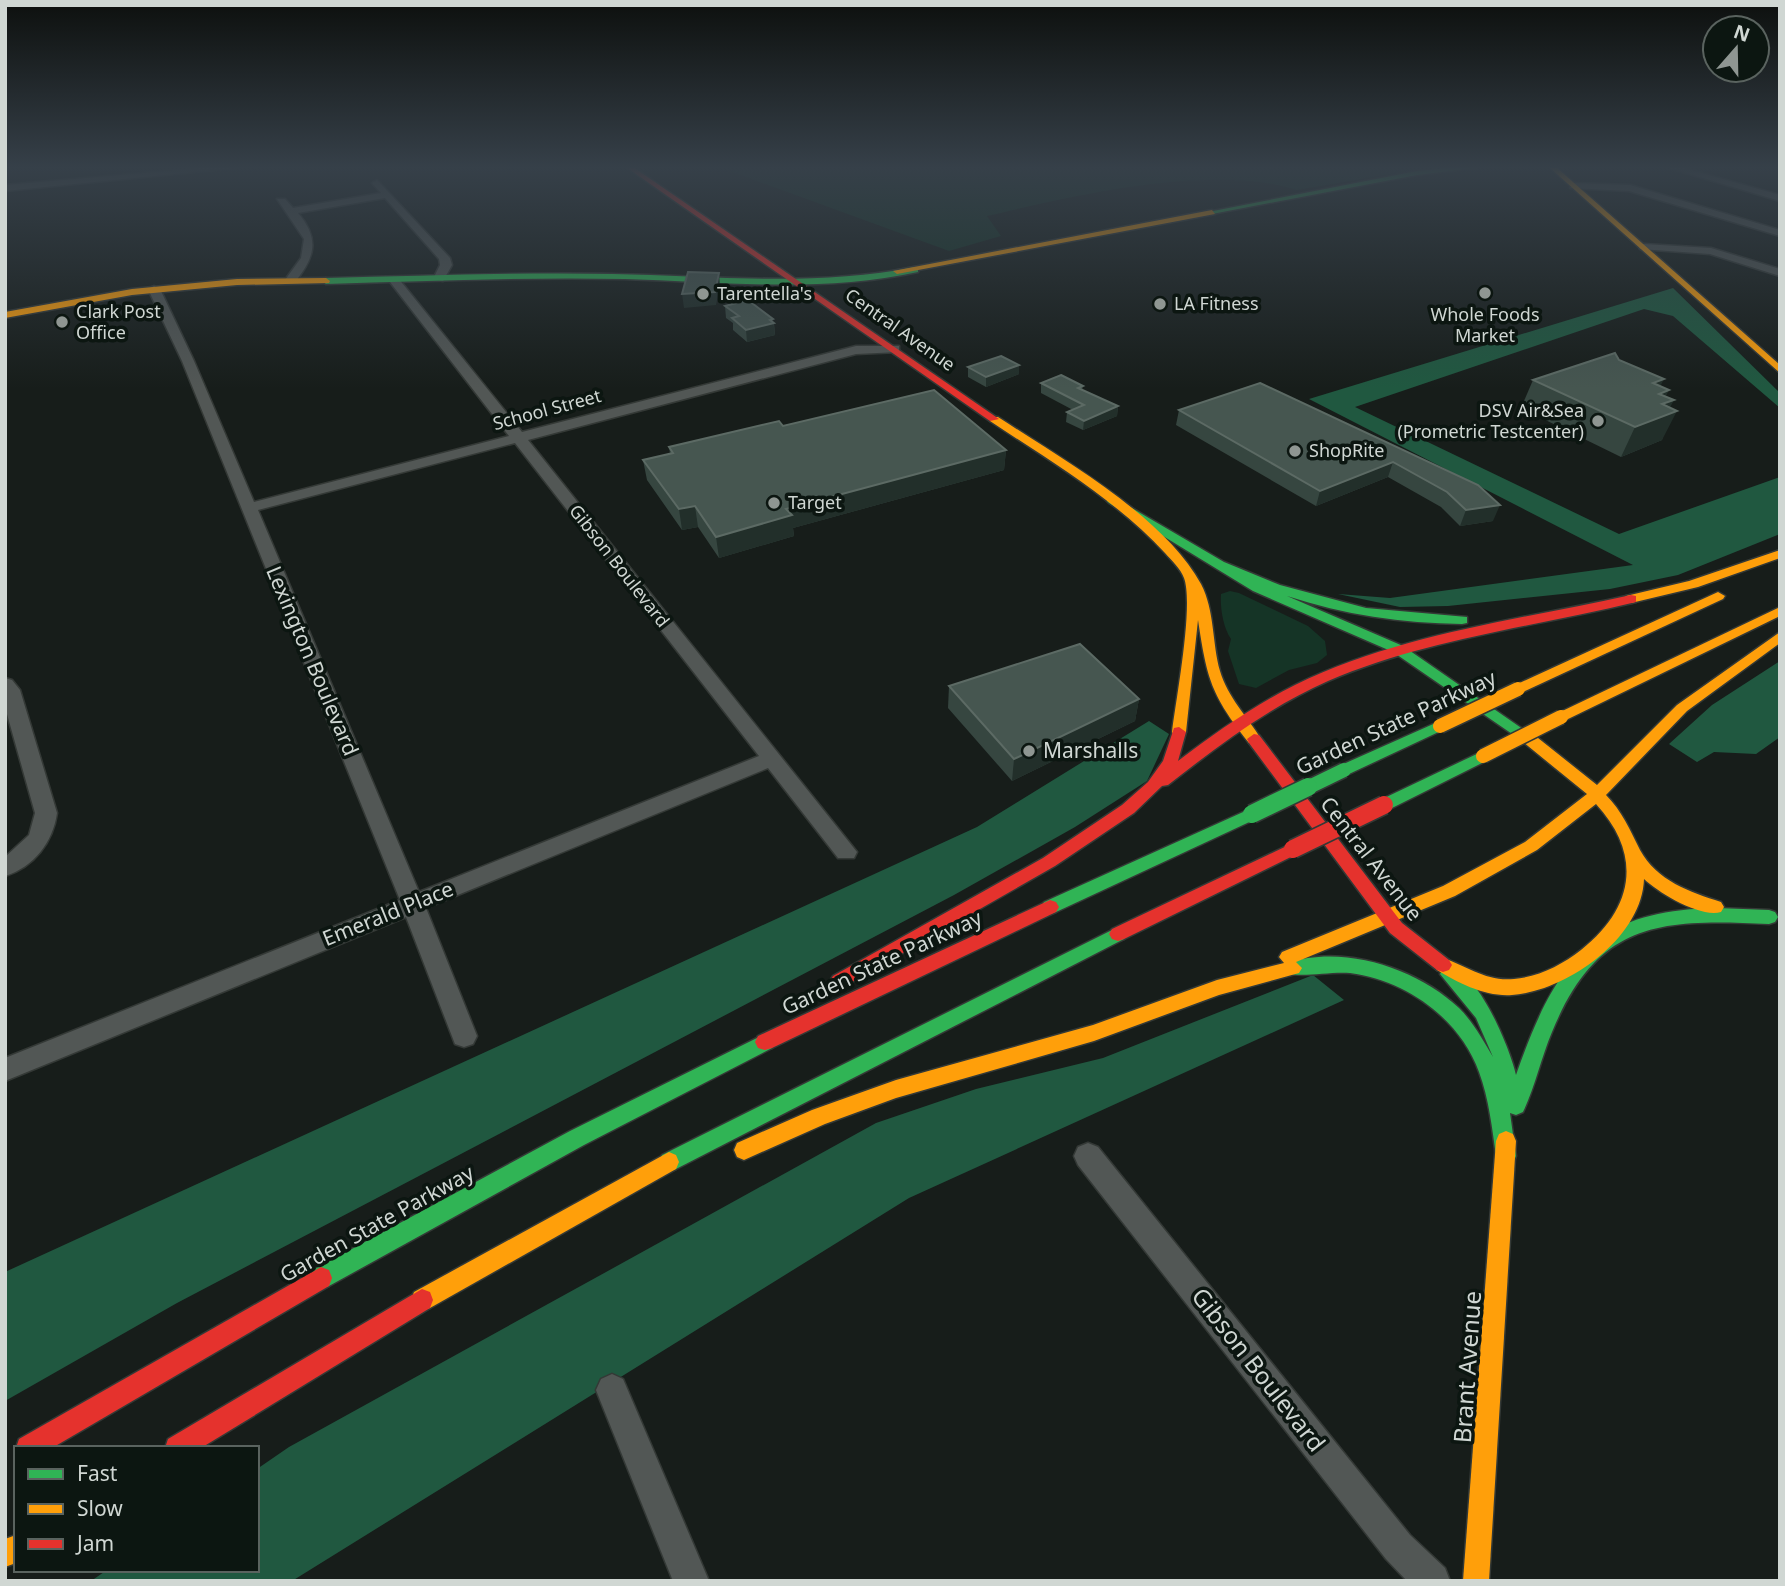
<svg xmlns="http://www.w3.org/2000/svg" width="1785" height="1586" font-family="'Noto Sans',sans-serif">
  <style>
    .green { fill: #153426 }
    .forest { fill: #205840 }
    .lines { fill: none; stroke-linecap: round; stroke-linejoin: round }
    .street-casing { stroke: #343936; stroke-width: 3 }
    .fast-casing { stroke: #343936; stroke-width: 3 }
    .slow-casing { stroke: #343936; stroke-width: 3 }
    .jam-casing { stroke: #343936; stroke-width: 3 }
    .street { fill: #525755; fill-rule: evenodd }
    .fast { fill: #30b455; fill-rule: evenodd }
    .slow { fill: #ff9f0a; fill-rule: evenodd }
    .jam { fill: #e5322d; fill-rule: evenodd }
    .fast-bridge-far1-casing { stroke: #343936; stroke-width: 17; stroke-linecap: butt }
    .fast-bridge-casing { stroke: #343936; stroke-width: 21; stroke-linecap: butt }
    .slow-bridge-casing { stroke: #343936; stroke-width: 17; stroke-linecap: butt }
    .jam-bridge-casing { stroke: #343936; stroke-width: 21; stroke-linecap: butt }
    .fast-bridge-far1 { stroke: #30b455; stroke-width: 14 }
    .fast-bridge { stroke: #30b455; stroke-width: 18 }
    .slow-bridge { stroke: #ff9f0a; stroke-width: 14 }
    .jam-bridge { stroke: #e5322d; stroke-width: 18 }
    .wall { fill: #364640 }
    .shaded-wall { fill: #222f2a }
    .building { fill: #465650; stroke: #5c6a64; stroke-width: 2 }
    .poi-dot { fill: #8f9692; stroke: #0c1611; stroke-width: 2.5 }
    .labels { text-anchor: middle; stroke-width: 7; stroke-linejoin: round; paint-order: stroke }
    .far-poi-label { font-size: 18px; fill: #d0d7d3; stroke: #0c1611; text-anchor: start }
    .far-street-label { font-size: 18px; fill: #d0d7d3; stroke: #0c1611 }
    .street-label { font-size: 21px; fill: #d0d7d3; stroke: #0c1611 }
    .poi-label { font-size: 21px; fill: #d0d7d3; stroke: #0c1611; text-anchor: start }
    .near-street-label { font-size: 24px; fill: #d0d7d3; stroke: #0c1611 }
  </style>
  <rect width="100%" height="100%" fill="#171d1a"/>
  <g class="green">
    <path d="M 719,167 L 1432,167 L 1297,190 C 1211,163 1074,196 987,216 L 1001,236 L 949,251 Z"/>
    <path d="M 1230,591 L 1239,593 L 1308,626 L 1325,641 L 1327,655 L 1317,663 L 1289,670 L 1256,688 L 1239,684 L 1228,651 L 1231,639 C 1223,627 1220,608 1221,594 Z"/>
  </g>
  <g class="forest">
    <path d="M 1673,288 L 1780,393 L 1780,408 L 1673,316 L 1644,309 L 1355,407 L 1619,534 L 1780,477 L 1780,534 L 1678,575 L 1610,589 L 1448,606 L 1400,607 L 1338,594 L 1390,598 L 1633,565 L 1309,399 Z"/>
    <path d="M 1780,661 L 1780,737 L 1756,754 L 1714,752 L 1697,762 L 1669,744 L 1712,705 Z"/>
    <path d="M 1149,721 L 1169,734 L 1147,781 L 1075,827 L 954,895 L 177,1303 L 5,1401 L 5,1272 L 977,827 Z"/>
    <path d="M 1313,975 L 1344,1000 L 909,1198 L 292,1581 L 91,1581 L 107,1570 L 257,1570 L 257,1469 L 289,1447 L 876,1123 L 976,1089 L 1103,1058 Z"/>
  </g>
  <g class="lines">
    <defs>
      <g id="street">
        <path d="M 213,167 L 244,167 L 5,191 L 5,185 Z"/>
        <path d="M 1666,167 L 1680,167 L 1780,195 L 1780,201 Z"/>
        <path d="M 377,180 L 450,258 L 452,265 L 443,281 L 433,279 L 440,265 L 439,259 L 385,198 L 298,213 C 320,239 315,257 295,282 L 287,282 L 285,280 L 301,258 L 304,239 L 277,199 L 285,199 L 293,208 L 381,193 L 372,183 Z"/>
        <path d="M 1573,183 L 1630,185 L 1780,230 L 1780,236 L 1629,191 L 1570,188 Z"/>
        <path d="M 1644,244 L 1711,248 L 1780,269 L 1780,276 L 1710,254 L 1640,249 L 1639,247 Z"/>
        <path d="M 394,277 L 398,278 L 522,432 L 856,346 L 899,346 L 899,352 L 856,354 L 528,440 L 857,852 L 854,858 L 838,858 L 768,768 L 426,908 L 477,1036 L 473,1044 L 464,1047 L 455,1044 L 406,917 L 5,1081 L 5,1058 L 400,900 L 182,361 L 148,289 L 154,286 L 160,289 L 194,361 L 254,502 L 509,436 L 390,282 L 388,280 ZM 515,443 L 759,756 L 419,892 L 258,510 Z"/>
        <path d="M 5,678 L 12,680 L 20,690 L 57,813 C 53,842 34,867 5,876 L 5,857 L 29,835 L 35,813 L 5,707 Z"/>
        <path d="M 1088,1143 L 1098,1147 L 1410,1535 L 1445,1568 L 1450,1581 L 1407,1581 L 1386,1559 L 1078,1165 L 1074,1156 L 1078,1147 Z"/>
        <path d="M 612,1374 L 623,1379 L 709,1581 L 673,1581 L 596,1390 L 601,1379 Z"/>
      </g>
      <g id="fast">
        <path d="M 1461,167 L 1481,167 L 1417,175 L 1212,214 L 1208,212 L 1417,171 Z"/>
        <path d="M 915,267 L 918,268 L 918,272 C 822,293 723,282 625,279 C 525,277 426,281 326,284 L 322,281 L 326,278 C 422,276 517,272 613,274 C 714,276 815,287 915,267 Z"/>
        <path d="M 1113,497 L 1224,562 L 1280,585 L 1366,608 L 1467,617 L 1467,623 L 1462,624 C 1402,623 1344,615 1287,596 L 1403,646 L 1530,734 L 1523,739 L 1518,738 L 1393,652 L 1253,591 L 1109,503 L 1107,501 Z"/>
        <path d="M 1440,721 L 1445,723 L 1447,726 L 1445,729 L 1349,774 L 1339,774 L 1336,770 L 1339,766 Z"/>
        <path d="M 1483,751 L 1491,756 L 1488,760 L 1390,809 L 1378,809 L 1376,805 L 1378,801 Z"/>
        <path d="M 1252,808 L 1258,810 L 1260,814 L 1258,818 L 1056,912 L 1050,914 L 1044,912 L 1041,907 L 1044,902 Z"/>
        <path d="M 1717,908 L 1769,910 L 1775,912 L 1778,917 L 1775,922 L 1769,924 C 1661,919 1598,920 1552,1032 C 1541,1058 1535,1087 1523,1112 L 1516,1115 L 1510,1113 L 1516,1156 L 1513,1163 L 1506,1166 L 1499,1163 L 1496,1156 C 1492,1128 1489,1099 1479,1072 C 1460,1019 1406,980 1350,973 C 1332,971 1301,978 1287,973 L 1284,968 L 1287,963 C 1343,944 1417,968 1459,1008 C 1473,1022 1483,1040 1493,1057 L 1476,1018 L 1440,974 L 1443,969 C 1474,958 1511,1051 1516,1075 C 1555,964 1591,910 1717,908 Z"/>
        <path d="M 1118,927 L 1124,929 L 1127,934 L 1124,939 L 676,1169 L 669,1172 L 662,1169 L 659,1162 L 662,1155 Z"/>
        <path d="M 765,1034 L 772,1036 L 775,1042 L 772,1048 L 584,1145 L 329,1286 L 321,1289 L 313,1286 L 310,1278 L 313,1270 L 570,1131 Z"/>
      </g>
      <g id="slow">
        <path d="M 1549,167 L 1556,167 L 1780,365 L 1780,373 Z"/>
        <path d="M 1212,210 L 1215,214 L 897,274 L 893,271 Z"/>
        <path d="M 326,278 L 330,281 L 329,283 L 237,285 L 132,295 L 5,318 L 5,312 L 132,289 L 237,279 Z"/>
        <path d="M 990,417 L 998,417 C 1062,459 1164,516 1201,584 C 1215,611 1212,643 1220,671 C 1228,698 1247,716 1261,739 L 1259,743 L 1249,743 C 1211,695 1207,679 1198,620 L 1186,732 L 1179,737 L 1174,736 L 1172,732 C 1176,699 1194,605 1184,578 C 1181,569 1171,560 1165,553 C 1115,499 1050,461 990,421 Z"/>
        <path d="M 1780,550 L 1780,558 L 1698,587 L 1631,603 L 1624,599 L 1626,596 L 1689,581 Z"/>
        <path d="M 1718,592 L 1725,596 L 1723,599 L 1523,692 L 1518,694 L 1511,689 L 1513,686 Z"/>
        <path d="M 1780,607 L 1780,616 L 1566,720 L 1561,722 L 1554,717 L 1556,714 Z"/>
        <path d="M 1780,632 L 1780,643 L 1687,711 L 1606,795 C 1622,811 1630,830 1640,850 C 1657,881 1690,892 1721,902 L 1724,907 L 1721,912 C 1700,918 1659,893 1644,879 C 1642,938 1567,991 1512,995 C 1486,997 1458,983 1437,970 L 1434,965 L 1437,960 L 1443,958 C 1467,966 1487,982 1514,979 C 1538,977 1562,965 1581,950 C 1634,908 1643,855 1596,804 L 1537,850 L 1455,896 L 1296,962 L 1302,968 L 1299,973 L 1219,995 L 1094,1041 L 896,1098 L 825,1124 L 744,1160 L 737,1157 L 734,1150 L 737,1143 L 812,1110 L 896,1080 L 1093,1025 L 1217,980 L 1284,963 L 1279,957 L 1282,952 L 1443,886 L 1525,842 L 1587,794 L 1518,738 L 1516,734 L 1518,730 L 1528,730 L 1597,785 L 1677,705 Z"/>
        <path d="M 1506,1131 L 1513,1134 L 1516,1141 L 1489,1581 L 1463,1581 L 1496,1141 L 1499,1134 Z"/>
        <path d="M 669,1152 L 676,1155 L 679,1162 L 676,1169 L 430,1308 L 422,1311 L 414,1308 L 411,1300 L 414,1292 Z"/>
        <path d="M 16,1535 L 16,1563 L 5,1567 L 5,1539 Z"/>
      </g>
      <g id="jam">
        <path d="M 626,167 L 633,167 L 999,419 L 990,421 Z"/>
        <path d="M 1631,595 L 1636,596 L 1636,602 C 1533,627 1426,639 1328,681 C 1269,707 1218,746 1168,785 L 1162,786 L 1134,813 L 1055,866 L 845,986 L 839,989 L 833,986 L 830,981 L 833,976 L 1043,858 L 1122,805 L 1148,782 L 1163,761 L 1174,728 L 1179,727 L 1186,732 L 1178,761 C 1215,733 1253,706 1295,685 C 1399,634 1519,620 1631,595 Z"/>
        <path d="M 1254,734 L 1259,735 L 1402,923 L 1449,960 L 1452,965 L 1449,970 L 1443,972 L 1437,970 L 1390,933 L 1249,743 L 1247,739 Z"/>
        <path d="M 1293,843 L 1299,845 L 1301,849 L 1299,853 L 1124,939 L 1118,941 L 1112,939 L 1109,934 L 1112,929 Z"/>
        <path d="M 1050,900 L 1056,902 L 1059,907 L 1056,912 L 772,1048 L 765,1050 L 758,1048 L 755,1042 L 758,1036 Z"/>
        <path d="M 321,1267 L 329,1270 L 332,1278 L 329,1286 L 52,1448 L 16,1448 L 19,1439 Z"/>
        <path d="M 422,1289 L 430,1292 L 433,1300 L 430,1308 L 201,1448 L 165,1448 L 168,1439 Z"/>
      </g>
    </defs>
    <use href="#street" class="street-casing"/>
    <use href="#fast" class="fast-casing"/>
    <use href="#slow" class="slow-casing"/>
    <use href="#jam" class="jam-casing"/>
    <use href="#street" class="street"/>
    <use href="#fast" class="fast"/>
    <use href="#slow" class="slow"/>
    <use href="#jam" class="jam"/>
    <defs>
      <path id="fast-bridge-far1" d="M 1305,789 L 1344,770"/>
      <path id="fast-bridge" d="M 1252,814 L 1308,787"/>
      <g id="slow-bridge">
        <path d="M 1440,726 L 1518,689"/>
        <path d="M 1483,756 L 1561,717"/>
      </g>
      <path id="jam-bridge" d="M 1293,849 L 1384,805"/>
    </defs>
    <use href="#fast-bridge-far1" class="fast-bridge-far1-casing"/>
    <use href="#fast-bridge" class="fast-bridge-casing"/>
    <use href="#slow-bridge" class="slow-bridge-casing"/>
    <use href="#jam-bridge" class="jam-bridge-casing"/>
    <use href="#fast-bridge-far1" class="fast-bridge-far1"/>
    <use href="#fast-bridge" class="fast-bridge"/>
    <use href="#slow-bridge" class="slow-bridge"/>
    <use href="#jam-bridge" class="jam-bridge"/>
  </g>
  <g class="wall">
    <path d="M 725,306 L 773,322 L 774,323 L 775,335 L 747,342 L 733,330 L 733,323 L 726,318 Z"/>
    <path d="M 1019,365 L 1019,374 L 986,387 L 968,377 L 968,367 Z"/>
    <path d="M 1533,380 L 1660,386 L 1670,408 L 1662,440 L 1621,457 L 1521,408 Z"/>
    <path d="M 1041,383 L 1083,386 L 1082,390 L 1118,406 L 1117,416 L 1083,430 L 1066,422 L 1067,412 L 1073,410 L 1041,393 Z"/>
    <path d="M 1260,383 L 1478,485 L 1493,521 L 1460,526 L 1441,507 L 1388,477 L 1316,506 L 1176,425 L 1179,410 Z"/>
    <path d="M 783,426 L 1006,450 L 1004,470 L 793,528 L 794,536 L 719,558 L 698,527 L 682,530 L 647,480 L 643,460 L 670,454 L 669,447 Z"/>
    <path d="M 949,686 L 1139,699 L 1135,721 L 1012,781 L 948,708 Z"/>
  </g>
  <g class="shaded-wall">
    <path d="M 719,273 L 720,286 L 716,305 L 684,308 L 682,294 Z"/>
    <path d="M 773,319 L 775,335 L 747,342 L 746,330 Z"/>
    <path d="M 1019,365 L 1019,374 L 986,387 L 986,377 Z"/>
    <path d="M 1664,379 L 1649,408 L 1653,383 Z"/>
    <path d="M 1669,390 L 1662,404 L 1674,400 L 1666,415 L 1677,411 L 1662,440 L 1621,457 L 1635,427 L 1659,394 Z"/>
    <path d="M 1118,406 L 1117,416 L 1083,430 L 1084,421 Z"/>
    <path d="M 1006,450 L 1004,470 L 793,528 L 794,536 L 719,558 L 716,537 L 786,509 Z"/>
    <path d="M 1393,462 L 1388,477 L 1316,506 L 1320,491 Z"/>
    <path d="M 1500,505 L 1493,521 L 1460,526 L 1466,510 Z"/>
    <path d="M 695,506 L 698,527 L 682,530 L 679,509 Z"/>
    <path d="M 1139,699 L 1135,721 L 1012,781 L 1014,759 Z"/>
  </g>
  <g class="building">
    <path d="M 688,272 L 719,273 L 715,292 L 682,294 Z"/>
    <path d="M 748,300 L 773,319 L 770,320 L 774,323 L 746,330 L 732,318 L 739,316 L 725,306 Z"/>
    <path d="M 1615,353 L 1619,360 L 1664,379 L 1653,383 L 1669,390 L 1659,394 L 1674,400 L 1662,404 L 1677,411 L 1635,427 L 1533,380 Z"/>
    <path d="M 1001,356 L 1019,365 L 986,377 L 968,367 Z"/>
    <path d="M 1061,375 L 1083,386 L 1078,388 L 1118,406 L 1084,421 L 1067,412 L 1084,405 L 1041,383 Z"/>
    <path d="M 1260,383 L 1478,485 L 1500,505 L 1466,510 L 1447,492 L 1393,462 L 1320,491 L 1179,410 Z"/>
    <path d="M 934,390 L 1006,450 L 786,509 L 792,515 L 716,537 L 695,506 L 679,509 L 643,460 L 673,453 L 669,447 L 779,421 L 783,426 Z"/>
    <path d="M 1080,644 L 1139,699 L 1014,759 L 949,686 Z"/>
  </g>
  <linearGradient id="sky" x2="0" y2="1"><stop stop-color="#0d100e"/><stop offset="0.43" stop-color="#364049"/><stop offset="1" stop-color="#364049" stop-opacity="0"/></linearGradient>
  <rect width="1785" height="389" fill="url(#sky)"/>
  <g class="poi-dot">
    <circle cx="1485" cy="293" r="7"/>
    <circle cx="703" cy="294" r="7"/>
    <circle cx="1160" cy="304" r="7"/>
    <circle cx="62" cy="322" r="7"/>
    <circle cx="1598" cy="421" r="7"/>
    <circle cx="1295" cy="451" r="7"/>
    <circle cx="774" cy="503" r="7"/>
    <circle cx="1029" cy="751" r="7"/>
  </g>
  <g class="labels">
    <g class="far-poi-label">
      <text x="717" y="300">Tarentella's</text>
      <text x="1174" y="310">LA Fitness</text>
      <text x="76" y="318">Clark Post<tspan x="76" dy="21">Office</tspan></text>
      <text x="1485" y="321" text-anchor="middle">Whole Foods<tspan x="1485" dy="21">Market</tspan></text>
      <text x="1584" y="417" text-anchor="end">DSV Air&amp;Sea<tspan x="1584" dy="21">(Prometric Testcenter)</tspan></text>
      <text x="1309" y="457">ShopRite</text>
      <text x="788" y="509">Target</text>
    </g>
    <g class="far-street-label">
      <text transform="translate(900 330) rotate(35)" y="6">Central Avenue</text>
      <text transform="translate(547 410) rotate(-15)" y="6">School Street</text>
      <text transform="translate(619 566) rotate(52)" y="6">Gibson Boulevard</text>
    </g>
    <g class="street-label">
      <text transform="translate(312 661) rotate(67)" y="7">Lexington Boulevard</text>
      <text transform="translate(1396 723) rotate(-25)" y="7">Garden State Parkway</text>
      <text transform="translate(1371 859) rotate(52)" y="7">Central Avenue</text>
      <text transform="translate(388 914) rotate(-22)" y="7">Emerald Place</text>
      <text transform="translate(882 963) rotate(-25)" y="7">Garden State Parkway</text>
      <text transform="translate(377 1224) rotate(-29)" y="7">Garden State Parkway</text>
    </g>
    <g class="poi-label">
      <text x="1043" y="758">Marshalls</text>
    </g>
    <g class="near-street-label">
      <text transform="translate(1468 1367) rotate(-86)" y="8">Brant Avenue</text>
      <text transform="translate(1258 1370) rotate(52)" y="8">Gibson Boulevard</text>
    </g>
  </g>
  <rect width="1785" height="1586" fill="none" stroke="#d0d7d3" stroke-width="14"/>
  <rect x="14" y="1446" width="245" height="126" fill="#0c1611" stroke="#5a635f" stroke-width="2"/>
  <rect x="28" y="1469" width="35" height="10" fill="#30b455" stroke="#5a635f" stroke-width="2"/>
  <text x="77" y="1481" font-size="21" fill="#d0d7d3">Fast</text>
  <rect x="28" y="1504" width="35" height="10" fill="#ff9f0a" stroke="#5a635f" stroke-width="2"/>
  <text x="77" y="1516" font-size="21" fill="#d0d7d3">Slow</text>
  <rect x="28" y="1539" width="35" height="10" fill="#e5322d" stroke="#5a635f" stroke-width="2"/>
  <text x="77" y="1551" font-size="21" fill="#d0d7d3">Jam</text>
  <g transform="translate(1736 49) rotate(20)"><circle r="33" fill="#0c1611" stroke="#5a635f" stroke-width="2"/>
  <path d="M0-5L12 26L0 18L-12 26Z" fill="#8f9692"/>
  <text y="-10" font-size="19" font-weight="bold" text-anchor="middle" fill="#d0d7d3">N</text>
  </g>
</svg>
